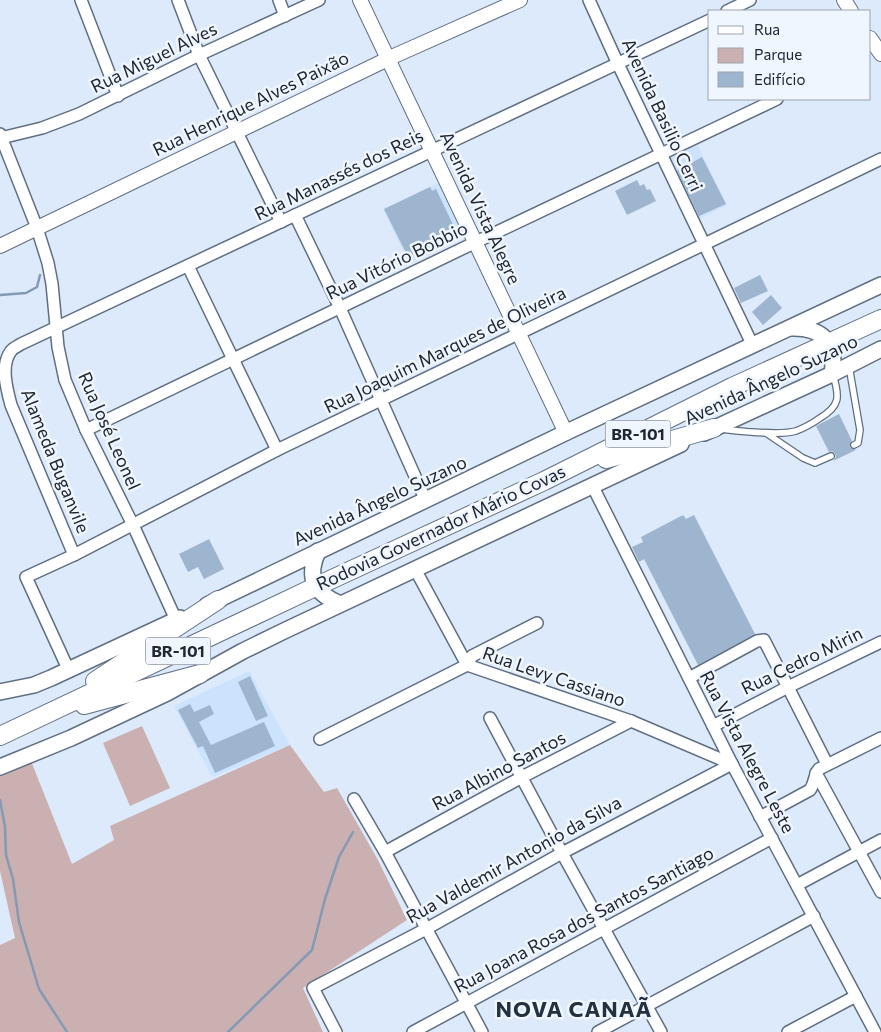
<svg xmlns="http://www.w3.org/2000/svg" width="881" height="1032" font-family="Commissioner,sans-serif">
  <style>
    .built { fill: #cce3fe }
    .green { fill: #cbb0b1 }
    .lines { fill: none; stroke-linecap: round; stroke-linejoin: round }
    .stream { stroke: #849ab4; stroke-width: 2.5 }
    .building { fill: #9eb5d0 }
    .service-casing { stroke: #5f6f82; stroke-width: 8 }
    .minor-casing { stroke: #5f6f82; stroke-width: 14 }
    .tertiary-casing { stroke: #5f6f82; stroke-width: 16 }
    .secondary-casing { stroke: #5f6f82; stroke-width: 18 }
    .trunk-casing { stroke: #5f6f82; stroke-width: 20 }
    .service { stroke: #fff; stroke-width: 5.5 }
    .minor { stroke: #fff; stroke-width: 11 }
    .tertiary { stroke: #fff; stroke-width: 14 }
    .secondary { stroke: #fff; stroke-width: 15 }
    .trunk { stroke: #fff; stroke-width: 18 }
    .labels { text-anchor: middle; stroke-width: 5; stroke-linejoin: round; paint-order: stroke }
    .shield { fill: #eff6ff; stroke: #5e656d; stroke-width: 1 }
    .shield-label { font-size: 16px; font-weight: bold; fill: #20272f }
    .street-label { font-size: 18px; fill: #20272f; stroke: #eff6ff }
    .district-label { font-size: 22px; font-weight: bold; letter-spacing: 1px; fill: #233141; stroke: #eff6ff }
  </style>
  <rect width="100%" height="100%" fill="#dceafb"/>
  <g class="built">
    <path d="M 697,144 L 727,205 L 698,220 L 668,158 Z"/>
    <path d="M 438,183 L 463,236 L 409,263 L 383,209 Z"/>
    <path d="M 249,671 L 290,745 L 212,777 L 174,706 Z"/>
  </g>
  <g class="green">
    <path d="M 142,726 L 170,788 L 130,806 L 103,743 Z"/>
    <path d="M 290,745 L 324,792 L 337,788 L 378,860 L 407,920 L 303,988 L 323,1032 L 0,1032 L 0,945 L 15,938 L 0,871 L 0,766 L 27,751 L 72,864 L 114,840 L 110,826 Z"/>
  </g>
  <g class="lines">
    <g class="stream">
      <path d="M 0,295 L 26,293 L 37,287 L 40,275"/>
      <path d="M 0,800 L 5,827 L 6,855 L 13,879 L 19,922 L 39,989 L 67,1032"/>
      <path d="M 228,1032 L 312,950 L 325,899 L 339,857 L 353,832"/>
    </g>
  </g>
  <g class="building">
    <path d="M 702,157 L 726,204 L 699,216 L 677,171 Z"/>
    <path d="M 637,180 L 640,186 L 644,184 L 647,190 L 650,189 L 656,201 L 627,215 L 615,191 Z"/>
    <path d="M 430,187 L 432,191 L 436,189 L 457,233 L 408,257 L 384,209 Z"/>
    <path d="M 760,275 L 768,291 L 741,303 L 734,288 Z"/>
    <path d="M 771,295 L 782,308 L 763,325 L 752,312 Z"/>
    <path d="M 839,414 L 852,441 L 850,447 L 856,450 L 833,461 L 836,457 L 835,454 L 832,451 L 829,452 L 816,426 Z"/>
    <path d="M 683,515 L 686,519 L 694,515 L 755,634 L 698,665 L 644,559 L 639,562 L 632,547 L 643,542 L 641,537 Z"/>
    <path d="M 209,539 L 224,569 L 204,579 L 198,567 L 188,572 L 179,554 Z"/>
    <path d="M 250,676 L 268,716 L 256,721 L 238,682 Z"/>
    <path d="M 190,704 L 194,712 L 210,705 L 214,714 L 199,722 L 211,745 L 264,722 L 275,746 L 215,773 L 203,746 L 198,748 L 178,710 Z"/>
  </g>
  <g class="lines">
    <defs>
      <g id="service">
        <path d="M 849,366 L 860,430 L 858,443 L 854,445"/>
        <path d="M 721,429 C 740,431 779,436 796,431 C 804,428 813,423 820,418 C 840,406 840,397 833,375"/>
        <path d="M 766,433 L 803,458 L 815,463 L 831,456"/>
      </g>
      <g id="minor">
        <path d="M 81,0 L 118,96"/>
        <path d="M 178,0 L 199,55 L 281,222"/>
        <path d="M 279,0 L 285,16"/>
        <path d="M 589,0 L 618,64 L 753,346"/>
        <path d="M 727,11 L 750,0"/>
        <path d="M 0,134 L 37,228 L 48,263 L 52,284 L 58,347 L 65,380 L 86,430 L 133,525 L 176,620"/>
        <path d="M 1,138 L 42,128 L 79,114 L 199,55 L 319,0"/>
        <path d="M 295,215 L 340,308 L 426,501"/>
        <path d="M 188,266 L 277,450"/>
        <path d="M 86,430 L 476,242 L 777,99"/>
        <path d="M 592,485 L 732,764 L 875,1032"/>
        <path d="M 74,555 L 11,405 C 7,390 0,365 11,351 C 13,348 18,346 21,344 L 710,20"/>
        <path d="M 415,569 L 467,665 L 631,721 L 732,764"/>
        <path d="M 69,671 L 26,577 L 74,555 L 277,450 L 881,159"/>
        <path d="M 689,678 L 757,641 L 764,640 L 827,764"/>
        <path d="M 490,718 L 562,853 L 661,1032"/>
        <path d="M 713,726 L 788,687 L 881,642"/>
        <path d="M 320,739 L 467,665 L 472,656 L 537,623"/>
        <path d="M 816,773 L 881,892"/>
        <path d="M 354,799 L 385,852 L 482,1032"/>
        <path d="M 760,817 L 810,790 C 815,783 814,775 819,769 L 881,738"/>
        <path d="M 385,852 L 522,777 L 631,721"/>
        <path d="M 797,885 L 881,840"/>
        <path d="M 336,1032 L 313,988 L 426,929 L 562,853 L 732,764"/>
        <path d="M 413,1032 L 772,838"/>
        <path d="M 598,1032 L 814,916"/>
        <path d="M 788,1032 L 856,996"/>
      </g>
      <g id="tertiary">
        <path d="M 360,0 L 566,433"/>
        <path d="M 844,0 L 851,11"/>
        <path d="M 870,38 L 881,54"/>
        <path d="M 0,246 L 394,56 L 520,0"/>
      </g>
      <g id="secondary">
        <path d="M 791,328 C 823,327 837,343 832,374"/>
        <path d="M 704,433 L 832,374 L 881,349"/>
        <path d="M 318,551 C 306,578 314,593 340,604"/>
        <path d="M 207,605 L 569,431 L 881,285"/>
        <path d="M 0,692 L 34,685 L 51,678 L 180,618"/>
        <path d="M 0,767 L 71,738 L 167,693 L 243,651 L 286,630 L 681,444"/>
      </g>
      <g id="trunk">
        <path d="M 606,459 L 714,428"/>
        <path d="M 95,681 L 218,600"/>
        <path d="M 84,705 L 200,674"/>
        <path d="M 0,736 L 315,587 L 544,481 L 732,387 L 881,319"/>
      </g>
    </defs>
    <use href="#service" class="service-casing"/>
    <use href="#minor" class="minor-casing"/>
    <use href="#tertiary" class="tertiary-casing"/>
    <use href="#secondary" class="secondary-casing"/>
    <use href="#trunk" class="trunk-casing"/>
    <use href="#service" class="service"/>
    <use href="#minor" class="minor"/>
    <use href="#tertiary" class="tertiary"/>
    <use href="#secondary" class="secondary"/>
    <use href="#trunk" class="trunk"/>
  </g>
  <g class="labels">
    <g class="shield">
      <rect x="605.5" y="420.5" width="65" height="27" rx="4"/>
      <rect x="145.5" y="637.5" width="65" height="27" rx="4"/>
    </g>
    <g class="shield-label">
      <text x="638" y="440">BR-101</text>
      <text x="178" y="657">BR-101</text>
    </g>
    <g class="street-label">
      <text transform="translate(154 58) rotate(-26)" y="6">Rua Miguel Alves</text>
      <text transform="translate(251 104) rotate(-26)" y="6">Rua Henrique Alves Paixão</text>
      <text transform="translate(662 115) rotate(65)" y="6">Avenida Basilio Cerri</text>
      <text transform="translate(339 175) rotate(-26)" y="6">Rua Manassés dos Reis</text>
      <text transform="translate(480 208) rotate(65)" y="6">Avenida Vista Alegre</text>
      <text transform="translate(397 261) rotate(-26)" y="6">Rua Vitório Bobbio</text>
      <text transform="translate(445 350) rotate(-26)" y="6">Rua Joaquim Marques de Oliveira</text>
      <text transform="translate(771 380) rotate(-25)" y="6">Avenida Ângelo Suzano</text>
      <text transform="translate(109 431) rotate(66)" y="6">Rua José Leonel</text>
      <text transform="translate(55 461) rotate(68)" y="6">Alameda Buganvile</text>
      <text transform="translate(380 501) rotate(-25)" y="6">Avenida Ângelo Suzano</text>
      <text transform="translate(441 528) rotate(-25)" y="6">Rodovia Governador Mário Covas</text>
      <text transform="translate(802 661) rotate(-26)" y="6">Rua Cedro Mirin</text>
      <text transform="translate(554 677) rotate(19)" y="6">Rua Levy Cassiano</text>
      <text transform="translate(747 752) rotate(62)" y="6">Rua Vista Alegre Leste</text>
      <text transform="translate(499 771) rotate(-28)" y="6">Rua Albino Santos</text>
      <text transform="translate(514 860) rotate(-29)" y="6">Rua Valdemir Antonio da Silva</text>
      <text transform="translate(584 920) rotate(-28)" y="6">Rua Joana Rosa dos Santos Santiago</text>
    </g>
    <g class="district-label">
      <text x="574" y="1017">NOVA CANAÃ</text>
    </g>
  </g>
  <rect x="708" y="10" width="162" height="90" fill="#eff6ff" stroke="#9ca3ac"/>
  <rect x="718" y="26" width="25" height="8" fill="#ffffff" stroke="#9ca3ac"/>
  <text x="754" y="35" font-size="15" fill="#20272f">Rua</text>
  <rect x="718" y="48" width="25" height="15" fill="#cbb0b1" stroke="#9ca3ac"/>
  <text x="754" y="60" font-size="15" fill="#20272f">Parque</text>
  <rect x="718" y="72" width="25" height="15" fill="#9eb5d0" stroke="#9ca3ac"/>
  <text x="754" y="85" font-size="15" fill="#20272f">Edifício</text>
</svg>
